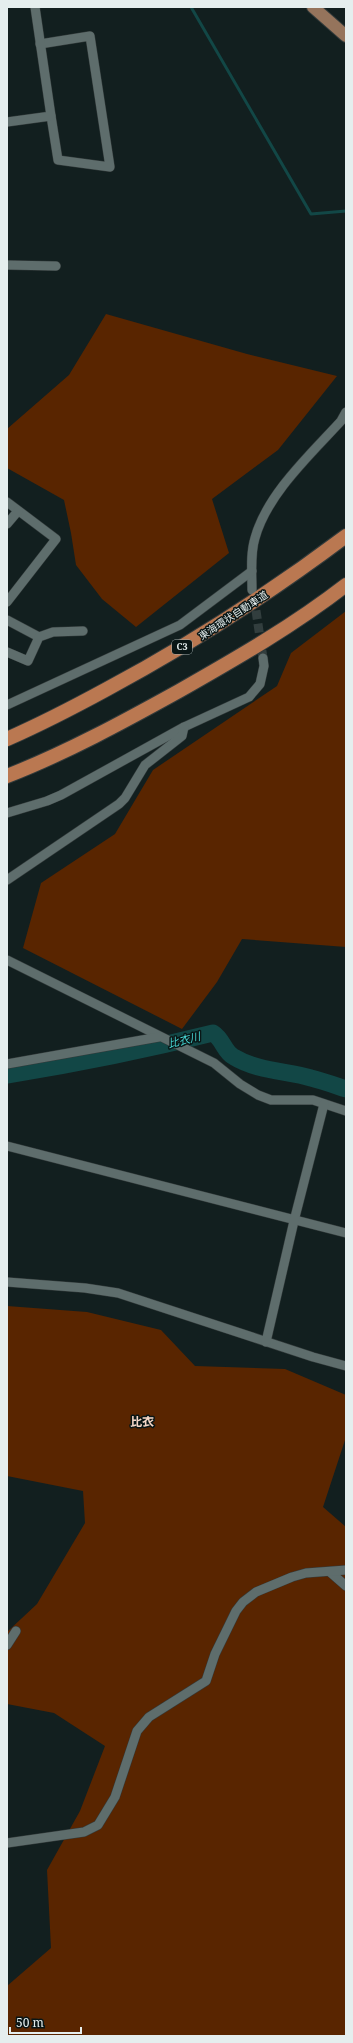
<svg xmlns="http://www.w3.org/2000/svg" width="353" height="2043" font-family="'Noto Serif','Noto Sans JP',serif">
  <style>
    .green { fill: #592500 }
    .lines { fill: none; stroke-linecap: round; stroke-linejoin: round }
    .stream { stroke: #124746; stroke-width: 3 }
    .river { stroke: #124746; stroke-width: 17 }
    .minor-tunnel { stroke: #323e3e; stroke-width: 9; stroke-dasharray: 9 4.5; stroke-linecap: butt }
    .minor-casing { stroke: #333b3b; stroke-width: 10 }
    .major-casing { stroke: #333b3b; stroke-width: 14 }
    .highway-casing { stroke: #333b3b; stroke-width: 16 }
    .minor { stroke: #5e6d6c; stroke-width: 9 }
    .major { stroke: #95745c; stroke-width: 12 }
    .highway { stroke: #ba7851; stroke-width: 14 }
    .labels { text-anchor: middle; stroke-width: 3; stroke-linejoin: round; paint-order: stroke }
    .shield { fill: #091616; stroke: #a3adad; stroke-width: 1 }
    .shield-label { font-size: 9px; font-weight: bold; fill: #e5eeee }
    .street-label { font-size: 10px; fill: #e5eeee; stroke: #091616 }
    .water-label { font-size: 11px; font-style: italic; fill: #48d8d5; stroke: #091616 }
    .quarter-label { font-size: 12px; font-weight: bold; fill: #f6d8c8; stroke: #091616 }
  </style>
  <rect width="100%" height="100%" fill="#121f1f"/>
  <g class="green">
    <path d="M 106,314 L 247,354 L 337,376 L 278,450 L 212,499 L 229,553 L 136,627 L 102,599 L 76,565 L 71,533 L 64,500 L 7,468 L 7,429 L 69,375 Z"/>
    <path d="M 346,611 L 346,947 L 242,939 L 217,982 L 182,1029 L 23,948 L 41,883 L 115,834 L 153,770 L 277,686 L 291,653 Z"/>
    <path d="M 7,1306 L 87,1312 L 161,1330 L 195,1366 L 285,1369 L 346,1395 L 346,1437 L 323,1507 L 346,1527 L 346,2036 L 7,2036 L 7,1986 L 51,1948 L 47,1870 L 80,1811 L 105,1746 L 54,1713 L 7,1704 L 7,1632 L 37,1604 L 85,1523 L 83,1491 L 7,1476 Z"/>
  </g>
  <g class="lines">
    <path class="stream" d="M 191,7 L 311,214 L 346,211"/>
    <path class="river" d="M 7,1075 C 76,1064 145,1050 213,1033 C 223,1039 224,1052 234,1057 C 257,1071 286,1071 311,1078 C 323,1081 334,1085 346,1089"/>
    <path class="minor-tunnel" d="M 254,597 L 263,658"/>
    <defs>
      <g id="minor">
        <path d="M 40,44 L 90,36 L 110,167 L 58,160 L 51,116"/>
        <path d="M 7,122 L 51,116 L 35,7"/>
        <path d="M 7,265 L 56,266"/>
        <path d="M 7,502 L 56,539 L 7,602"/>
        <path d="M 7,524 L 18,511"/>
        <path d="M 252,590 C 252,573 250,554 255,538 C 267,494 311,454 341,421 L 346,412"/>
        <path d="M 7,620 L 39,637"/>
        <path d="M 7,652 L 28,661 L 39,637 L 53,632 L 83,631"/>
        <path d="M 7,705 L 180,625 L 252,571"/>
        <path d="M 7,813 L 47,801 L 61,795 L 184,727 L 249,697 L 260,684 L 264,666 L 263,658"/>
        <path d="M 7,880 L 119,804 L 125,798 L 145,765 L 182,736 L 184,727"/>
        <path d="M 7,960 L 214,1063 L 240,1084 L 258,1095 L 271,1100 L 313,1100 L 346,1111"/>
        <path d="M 7,1064 L 159,1037"/>
        <path d="M 7,1146 L 346,1233"/>
        <path d="M 7,1282 L 85,1288 L 118,1293 L 313,1357 L 346,1366"/>
        <path d="M 266,1342 L 294,1221 L 324,1104"/>
        <path d="M 330,1572 L 346,1586"/>
        <path d="M 7,1645 L 16,1631"/>
        <path d="M 7,1843 L 84,1832 L 98,1825 L 115,1797 L 137,1731 L 149,1717 L 206,1681 L 215,1654 L 236,1611 L 243,1602 L 256,1592 L 292,1577 L 306,1573 L 346,1570"/>
      </g>
      <path id="major" d="M 313,7 L 346,36"/>
      <g id="highway">
        <path d="M 7,739 C 41,724 74,707 107,689 C 191,644 270,593 346,536"/>
        <path d="M 7,776 C 66,753 123,722 179,691 C 237,658 293,626 346,585"/>
      </g>
    </defs>
    <use href="#minor" class="minor-casing"/>
    <use href="#major" class="major-casing"/>
    <use href="#highway" class="highway-casing"/>
    <use href="#minor" class="minor"/>
    <use href="#major" class="major"/>
    <use href="#highway" class="highway"/>
  </g>
  <g class="labels">
    <rect class="shield" x="172" y="640" width="20" height="14" rx="3"/>
    <g class="shield-label">
      <text x="182" y="650">C3</text>
    </g>
    <g class="street-label">
      <text transform="translate(233 615) rotate(-33)" y="4">東海環状自動車道</text>
    </g>
    <g class="water-label">
      <text transform="translate(184 1040) rotate(-14)" y="4">比衣川</text>
    </g>
    <g class="quarter-label">
      <text x="142" y="1426">比衣</text>
    </g>
  </g>
  <rect width="353" height="2043" fill="none" stroke="#e5eeee" stroke-width="16"/>
  <path d="M10 2027v6h71v-6" fill="none" stroke="#e5eeee" stroke-width="2"/>
  <text x="16" y="2027" font-size="12" fill="#e5eeee" stroke="#091616" stroke-width="3" paint-order="stroke">50 m</text>
</svg>
